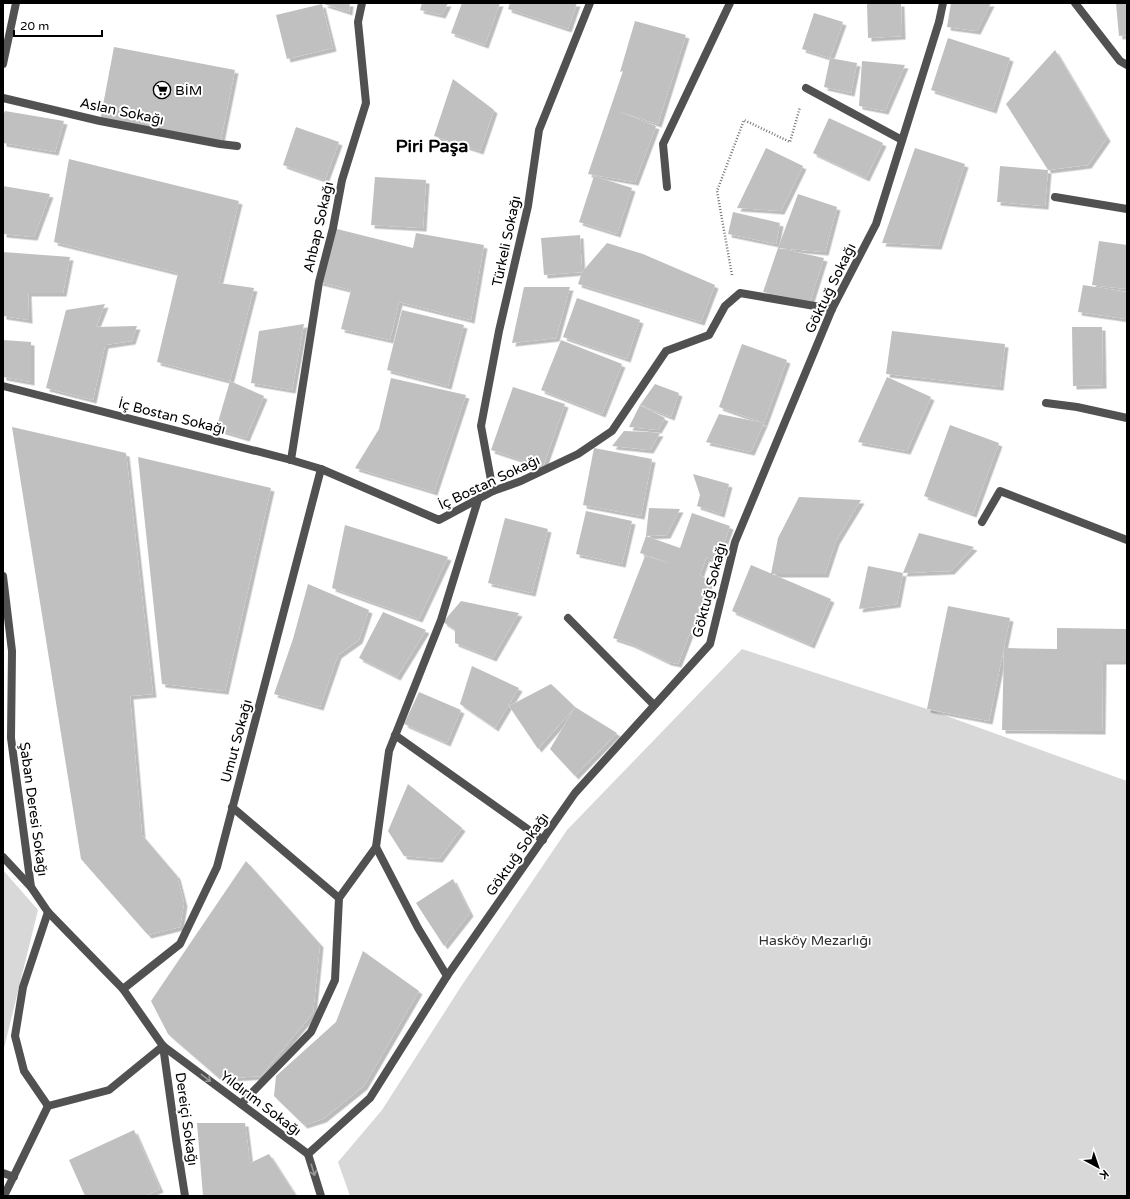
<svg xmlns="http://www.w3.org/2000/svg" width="1130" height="1199" font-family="'Varela Round',sans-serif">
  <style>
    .green { fill: #d8d8d8 }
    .building { fill: #c0c0c0; filter: url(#shadow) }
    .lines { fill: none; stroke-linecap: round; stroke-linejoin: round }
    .path { stroke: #737373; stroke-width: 2.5; stroke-dasharray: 1 2; stroke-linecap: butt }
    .minor { stroke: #515151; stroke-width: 8 }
    .oneway { stroke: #979797 }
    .labels { text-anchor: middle; stroke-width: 4; stroke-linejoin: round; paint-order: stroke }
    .poi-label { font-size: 14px; fill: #000; stroke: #fff; text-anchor: start }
    .street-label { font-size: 14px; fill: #000; stroke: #fff }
    .park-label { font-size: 14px; fill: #2f2f2f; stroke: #fff }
    .district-label { font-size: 18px; font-weight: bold; fill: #000; stroke: #fff }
  </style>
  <defs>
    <filter id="shadow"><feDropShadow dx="3.5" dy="3.5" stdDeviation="0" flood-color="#0004"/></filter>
  </defs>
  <rect width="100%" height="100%" fill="#fff"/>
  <g class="green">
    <path d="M 742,649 L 927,709 L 1127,781 L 1127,1196 L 350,1196 L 338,1162 L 382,1110 L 462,985 L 567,830 Z"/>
    <path d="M 3,870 L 38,910 L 3,1052 Z"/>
  </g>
  <g class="building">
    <path d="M 324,3 L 350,3 L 349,12 L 324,4 Z"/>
    <path d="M 422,3 L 448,3 L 442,15 L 420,10 Z"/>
    <path d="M 462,3 L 500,3 L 485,45 L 451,33 Z"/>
    <path d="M 510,3 L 577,3 L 568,29 L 508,9 Z"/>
    <path d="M 867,3 L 901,3 L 902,36 L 868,38 Z"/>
    <path d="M 951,3 L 991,3 L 977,31 L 947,27 Z"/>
    <path d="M 1116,3 L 1127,3 L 1127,35 L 1119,36 Z"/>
    <path d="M 322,4 L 333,48 L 287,59 L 276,15 Z"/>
    <path d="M 814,13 L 843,22 L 830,58 L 802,49 Z"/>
    <path d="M 635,21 L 686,35 L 658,124 L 617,111 L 656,126 L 635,182 L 588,174 L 623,71 L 620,72 Z"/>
    <path d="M 948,38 L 1010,58 L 993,110 L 931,90 Z"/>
    <path d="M 114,47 L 235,70 L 220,144 L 100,121 Z"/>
    <path d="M 1055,50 L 1107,138 L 1088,165 L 1048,170 L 1006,104 Z"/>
    <path d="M 830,58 L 857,63 L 851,93 L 824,87 Z"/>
    <path d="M 862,61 L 905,65 L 885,111 L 859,106 Z"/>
    <path d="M 453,79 L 494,110 L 480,151 L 434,136 Z"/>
    <path d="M 5,111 L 64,121 L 55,152 L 3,143 L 3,116 Z"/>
    <path d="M 829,118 L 883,143 L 866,178 L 813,153 Z"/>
    <path d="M 296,127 L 339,142 L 325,180 L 283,165 Z"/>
    <path d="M 766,148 L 803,166 L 781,211 L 737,208 Z"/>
    <path d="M 915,148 L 965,164 L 938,246 L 882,243 Z"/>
    <path d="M 69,159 L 239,201 L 219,283 L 254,288 L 230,381 L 157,362 L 178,273 L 54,242 Z"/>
    <path d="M 1000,166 L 1048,170 L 1045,206 L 997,202 Z"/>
    <path d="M 594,176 L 632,188 L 617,234 L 579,222 Z"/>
    <path d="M 375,177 L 426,180 L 423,228 L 371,225 Z"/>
    <path d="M 3,186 L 50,194 L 34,237 L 3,234 Z"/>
    <path d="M 798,194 L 837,207 L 825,252 L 778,248 Z"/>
    <path d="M 733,212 L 780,223 L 776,244 L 728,234 Z"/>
    <path d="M 333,228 L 413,248 L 416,233 L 484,245 L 471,320 L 399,302 L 390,340 L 341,329 L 351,290 L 319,282 Z"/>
    <path d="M 580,235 L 582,272 L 544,275 L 541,238 Z"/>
    <path d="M 1099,241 L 1127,245 L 1127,289 L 1092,285 Z"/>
    <path d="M 607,243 L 643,254 L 715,285 L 701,322 L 578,284 L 582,272 Z"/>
    <path d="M 778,248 L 824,258 L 810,302 L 763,292 Z"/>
    <path d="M 3,252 L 70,257 L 63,293 L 28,293 L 29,320 L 3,316 Z"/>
    <path d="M 1083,285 L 1127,292 L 1126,319 L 1078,312 Z"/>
    <path d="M 524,287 L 570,287 L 556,338 L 512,343 Z"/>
    <path d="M 577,298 L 640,320 L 627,359 L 563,337 Z"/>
    <path d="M 105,304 L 96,327 L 137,326 L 132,341 L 105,345 L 93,400 L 46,388 L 66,310 Z"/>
    <path d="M 402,310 L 464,325 L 448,386 L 387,370 Z"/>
    <path d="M 304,324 L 292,390 L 251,383 L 259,331 Z"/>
    <path d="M 1072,327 L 1102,327 L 1103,385 L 1073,386 Z"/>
    <path d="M 892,331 L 1005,344 L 1000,387 L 886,374 Z"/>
    <path d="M 3,340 L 31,342 L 31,382 L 3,377 Z"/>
    <path d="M 561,340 L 622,364 L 602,414 L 541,390 Z"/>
    <path d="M 742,344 L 787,360 L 764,423 L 719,407 Z"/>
    <path d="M 887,377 L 931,397 L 907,451 L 858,442 Z"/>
    <path d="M 391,378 L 466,395 L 434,492 L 355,468 L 379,429 Z"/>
    <path d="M 230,381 L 264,396 L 246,438 L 216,429 Z"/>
    <path d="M 655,384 L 679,393 L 671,417 L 640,405 Z"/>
    <path d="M 513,387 L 565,404 L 543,467 L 491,450 Z"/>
    <path d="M 640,405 L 665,418 L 658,430 L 629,427 Z"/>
    <path d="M 719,414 L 764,423 L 751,452 L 706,442 Z"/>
    <path d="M 950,425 L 999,443 L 973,514 L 924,496 Z"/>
    <path d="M 12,427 L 126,453 L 153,694 L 130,696 L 142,835 L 177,876 L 184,903 L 180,927 L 148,935 L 81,859 Z"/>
    <path d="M 624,431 L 649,432 L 660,433 L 650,450 L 612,446 Z"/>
    <path d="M 594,448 L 652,459 L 641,516 L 583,505 Z"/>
    <path d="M 138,457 L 271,488 L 225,691 L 162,684 Z"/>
    <path d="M 693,474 L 729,484 L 721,514 L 697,506 L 700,495 Z"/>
    <path d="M 799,497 L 861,500 L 836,541 L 825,574 L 771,574 L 778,538 Z"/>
    <path d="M 649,508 L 680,509 L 667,535 L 646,536 Z"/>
    <path d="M 586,511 L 632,521 L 622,564 L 576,554 Z"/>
    <path d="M 692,513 L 730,526 L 718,561 L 706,558 L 700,575 L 710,581 L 678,664 L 668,662 L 631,644 L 613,638 L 645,556 L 672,564 L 640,553 L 646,536 L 680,548 Z"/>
    <path d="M 505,518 L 548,529 L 532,593 L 488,583 Z"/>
    <path d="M 345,525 L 448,557 L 419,619 L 332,588 Z"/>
    <path d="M 919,533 L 974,547 L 951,571 L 903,573 Z"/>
    <path d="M 751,565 L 831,599 L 811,645 L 732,611 Z"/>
    <path d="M 868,566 L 903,573 L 897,604 L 859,609 Z"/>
    <path d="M 308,584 L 369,610 L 359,640 L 338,655 L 320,707 L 274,694 L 293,639 Z"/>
    <path d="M 461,601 L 519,613 L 493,658 L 455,643 L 455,630 L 443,622 Z"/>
    <path d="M 948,606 L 1010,618 L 989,721 L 927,709 Z"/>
    <path d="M 383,612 L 426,630 L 397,677 L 359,658 Z"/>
    <path d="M 1057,628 L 1127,629 L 1127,661 L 1103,661 L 1102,731 L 1002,730 L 1004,648 L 1057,649 Z"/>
    <path d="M 472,666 L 519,688 L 495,728 L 460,704 Z"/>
    <path d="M 551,684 L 575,707 L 538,749 L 509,706 Z"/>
    <path d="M 419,692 L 461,710 L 447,743 L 404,724 Z"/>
    <path d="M 575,707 L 617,733 L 575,776 L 550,749 Z"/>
    <path d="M 408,784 L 462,828 L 439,859 L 404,856 L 388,831 Z"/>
    <path d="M 246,861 L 320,944 L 313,1013 L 261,1076 L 220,1079 L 168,1034 L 151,1001 Z"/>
    <path d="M 453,879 L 470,913 L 444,946 L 416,903 Z"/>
    <path d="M 363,951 L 419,991 L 364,1086 L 323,1119 L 304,1125 L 274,1096 L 276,1076 L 336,1022 Z"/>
    <path d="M 197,1123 L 245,1123 L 250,1163 L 269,1154 L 296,1196 L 203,1196 Z"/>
    <path d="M 134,1130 L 160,1189 L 145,1196 L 85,1196 L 69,1160 Z"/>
  </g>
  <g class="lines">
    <path class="path" d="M 732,275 L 717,191 L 744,120 L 790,142 L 800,107"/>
    <g class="minor">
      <path d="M 1075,3 L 1120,61 L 1127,65"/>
      <path d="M 3,64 L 16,3"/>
      <path d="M 806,88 L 902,140"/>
      <path d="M 3,98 L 100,121 L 220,144 L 237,146"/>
      <path d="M 667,187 L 663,144 L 730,3"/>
      <path d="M 1055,197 L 1127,209"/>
      <path d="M 3,386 L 291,460 L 321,469 L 439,520 L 493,491 L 521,481 L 578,454 L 612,431 L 666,351 L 709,335 L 725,306 L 740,293 L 832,309"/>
      <path d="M 1046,403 L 1077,407 L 1127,418"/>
      <path d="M 291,460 L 319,282 L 333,228 L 342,180 L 366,103 L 358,22 L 362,3"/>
      <path d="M 493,491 L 481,426 L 499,331 L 528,206 L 539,130 L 590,3"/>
      <path d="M 982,522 L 1000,491 L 1127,540"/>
      <path d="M 3,576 L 12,651 L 11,738 L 31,887 L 48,912 L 123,989 L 163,1046 L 308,1154 L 321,1196"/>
      <path d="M 568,618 L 654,705"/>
      <path d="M 395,735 L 543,840"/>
      <path d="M 232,807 L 339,898"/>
      <path d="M 3,857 L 31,887"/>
      <path d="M 447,976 L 418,928 L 376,847 L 389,751 L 441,620 L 478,500"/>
      <path d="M 123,989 L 180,944 L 217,867 L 321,469"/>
      <path d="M 163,1046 L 176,1139 L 185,1196"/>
      <path d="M 241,1104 L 311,1032 L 335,980 L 339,898 L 376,847"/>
      <path d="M 48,1106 L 24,1071 L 15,1036 L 23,987 L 48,912"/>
      <path d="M 48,1106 L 109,1090 L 163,1046"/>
      <path d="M 308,1154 L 370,1098 L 447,976 L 575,793 L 710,644 L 735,542 L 832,309 L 876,224 L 939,22 L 943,3"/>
      <path d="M 3,1173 L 14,1177"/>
      <path d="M 4,1196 L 48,1106"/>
    </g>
  </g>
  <defs><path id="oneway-shaft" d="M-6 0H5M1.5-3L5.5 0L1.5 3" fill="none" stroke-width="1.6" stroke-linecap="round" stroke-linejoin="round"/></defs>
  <g class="oneway">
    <use href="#oneway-shaft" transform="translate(206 1078) rotate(37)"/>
    <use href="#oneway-shaft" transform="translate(313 1170) rotate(73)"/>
  </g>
  <defs>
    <symbol id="supermarket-ring" viewBox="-11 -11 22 22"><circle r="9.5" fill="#fff" stroke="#000" stroke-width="1.5"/><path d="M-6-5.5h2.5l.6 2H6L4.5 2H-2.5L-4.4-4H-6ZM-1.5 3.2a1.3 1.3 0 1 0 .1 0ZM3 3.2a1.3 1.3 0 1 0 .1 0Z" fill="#000"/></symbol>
  </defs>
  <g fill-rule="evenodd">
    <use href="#supermarket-ring" x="152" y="80" width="20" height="20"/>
  </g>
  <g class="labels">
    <g class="poi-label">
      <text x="175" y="95">BİM</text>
    </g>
    <g class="street-label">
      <text transform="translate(122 111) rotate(12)" y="5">Aslan Sokağı</text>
      <text transform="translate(318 227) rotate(-77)" y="5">Ahbap Sokağı</text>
      <text transform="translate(506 241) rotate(-78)" y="5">Türkeli Sokağı</text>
      <text transform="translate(830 288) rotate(-64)" y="5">Göktuğ Sokağı</text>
      <text transform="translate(172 416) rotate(14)" y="5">İç Bostan Sokağı</text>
      <text transform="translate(489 482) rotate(-25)" y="5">İç Bostan Sokağı</text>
      <text transform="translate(709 590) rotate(-75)" y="5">Göktuğ Sokağı</text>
      <text transform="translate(236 741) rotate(-75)" y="5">Umut Sokağı</text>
      <text transform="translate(34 809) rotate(82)" y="5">Şaban Deresi Sokağı</text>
      <text transform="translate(517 854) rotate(-55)" y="5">Göktuğ Sokağı</text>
      <text transform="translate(261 1103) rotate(37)" y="5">Yıldırım Sokağı</text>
      <text transform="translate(187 1119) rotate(82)" y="5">Dereiçi Sokağı</text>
    </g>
    <g class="park-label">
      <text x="815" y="945">Hasköy Mezarlığı</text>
    </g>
    <g class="district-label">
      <text x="432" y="152">Piri Paşa</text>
    </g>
  </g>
  <rect width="1130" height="1199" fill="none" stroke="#000000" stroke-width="8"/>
  <g transform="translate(1098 1167) rotate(140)" stroke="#ffffff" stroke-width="3" paint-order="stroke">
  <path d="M0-3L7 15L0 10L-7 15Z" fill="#000000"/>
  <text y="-6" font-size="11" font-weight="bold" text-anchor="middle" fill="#000000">K</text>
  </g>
  <path d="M14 30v6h88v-6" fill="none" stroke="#000000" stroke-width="2"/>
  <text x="20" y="30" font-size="12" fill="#000000" stroke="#ffffff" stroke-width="3" paint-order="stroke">20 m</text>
</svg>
